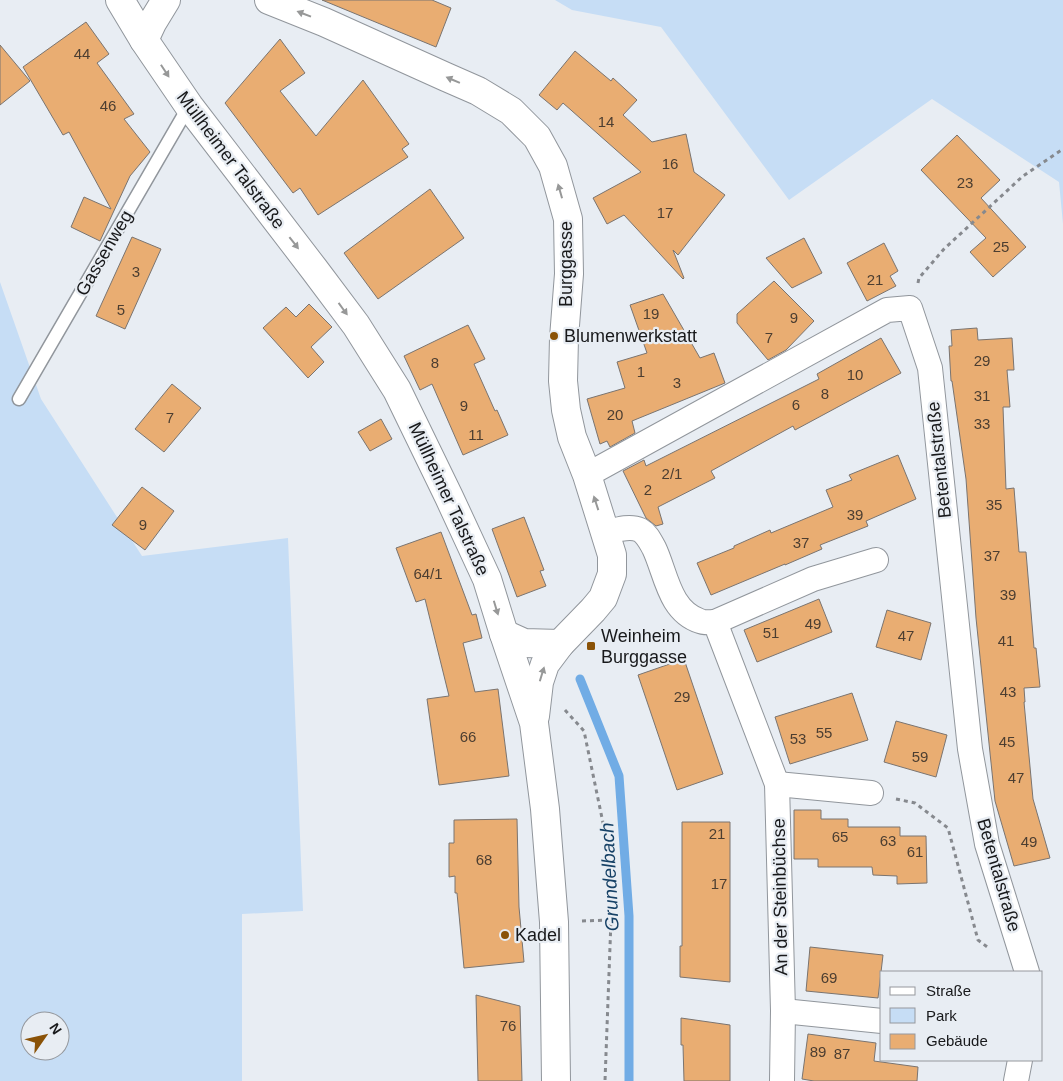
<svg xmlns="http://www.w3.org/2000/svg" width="1063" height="1081" font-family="Arial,sans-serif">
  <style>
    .green { fill: #c6ddf5; fill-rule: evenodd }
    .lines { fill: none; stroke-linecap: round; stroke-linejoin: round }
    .stream { stroke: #71ace5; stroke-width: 9 }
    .building { fill: #e9ad72; stroke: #7a7470 }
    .lane-casing { stroke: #91969c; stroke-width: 15 }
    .street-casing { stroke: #91969c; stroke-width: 26 }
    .secondary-casing { stroke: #91969c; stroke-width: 30 }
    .path { stroke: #86898e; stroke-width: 3; stroke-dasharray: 4 4; stroke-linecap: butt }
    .lane { stroke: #fff; stroke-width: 12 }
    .street { stroke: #fff; stroke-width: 24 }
    .secondary { stroke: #fff; stroke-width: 28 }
    .oneway { fill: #979898 }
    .poi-dot { fill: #8a5207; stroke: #e8edf3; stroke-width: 2 }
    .labels { text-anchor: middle; stroke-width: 4.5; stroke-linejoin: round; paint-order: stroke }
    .number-label { font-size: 15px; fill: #4c3e31 }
    .street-label { font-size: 18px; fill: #18191b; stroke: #e8edf3 }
    .poi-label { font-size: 18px; fill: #18191b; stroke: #e8edf3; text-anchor: start }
    .water-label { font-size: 19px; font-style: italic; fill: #164166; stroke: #e8edf3 }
  </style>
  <rect width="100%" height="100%" fill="#e8edf3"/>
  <g class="green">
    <path d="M 555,0 L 1063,0 L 1063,224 L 1059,182 L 932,99 L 789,200 L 661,27 L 572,10 Z"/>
    <path d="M 0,282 L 41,399 L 142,556 L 288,538 L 303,911 L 242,914 L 242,1081 L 0,1081 ZM 30,1021 L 60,1021 L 60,1051 L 30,1051 Z"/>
  </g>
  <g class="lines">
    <path class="stream" d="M 580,679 L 619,776 L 629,916 L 629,1081"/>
  </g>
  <g class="building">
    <path d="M 322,0 L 432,0 L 451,8 L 436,47 Z"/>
    <path d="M 86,22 L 109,54 L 97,63 L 134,114 L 124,119 L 150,152 L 130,176 L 100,241 L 71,227 L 84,197 L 111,209 L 69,132 L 63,135 L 23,67 Z"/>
    <path d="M 280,39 L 305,73 L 280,91 L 316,136 L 363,80 L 409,144 L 402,149 L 408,157 L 318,215 L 300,188 L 293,193 L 225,103 Z"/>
    <path d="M 0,45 L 30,81 L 0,105 Z"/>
    <path d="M 575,51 L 611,81 L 613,78 L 637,100 L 623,115 L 652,142 L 686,134 L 694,172 L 725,195 L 678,255 L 673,250 L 684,278 L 683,279 L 624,215 L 607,224 L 593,198 L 641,172 L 563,103 L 557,110 L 539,95 Z"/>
    <path d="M 957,135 L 1000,180 L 981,198 L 1026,247 L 993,277 L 970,252 L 986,238 L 921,170 Z"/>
    <path d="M 430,189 L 464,238 L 378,299 L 344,253 Z"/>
    <path d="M 132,237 L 161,249 L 125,329 L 96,316 Z"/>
    <path d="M 804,238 L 822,273 L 792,288 L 766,258 Z"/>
    <path d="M 884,243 L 898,271 L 890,276 L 896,286 L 867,301 L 847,263 Z"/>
    <path d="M 774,281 L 814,321 L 786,350 L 768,360 L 737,323 L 737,314 Z"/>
    <path d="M 663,294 L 700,358 L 714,353 L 725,383 L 632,421 L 635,433 L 610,447 L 607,441 L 600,444 L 587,399 L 625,388 L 617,362 L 647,353 L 630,305 Z"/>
    <path d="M 309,304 L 332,327 L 311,347 L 324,362 L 308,378 L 263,328 L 286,307 L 296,317 Z"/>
    <path d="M 468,325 L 485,359 L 474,364 L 495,411 L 497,410 L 508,435 L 463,455 L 432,384 L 420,390 L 404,356 Z"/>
    <path d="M 977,328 L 978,340 L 1012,338 L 1014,370 L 1007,370 L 1010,407 L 1003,407 L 1006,489 L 1014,488 L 1019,552 L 1026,552 L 1034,648 L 1036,648 L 1040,687 L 1024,688 L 1025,702 L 1024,702 L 1033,799 L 1050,858 L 1014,866 L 995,801 L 976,618 L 966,479 L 952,381 L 951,381 L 949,346 L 952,346 L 951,330 Z"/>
    <path d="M 881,338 L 901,373 L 795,430 L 793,426 L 711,471 L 715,478 L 658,507 L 663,524 L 656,526 L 646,518 L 623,471 L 644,460 L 646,466 L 819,379 L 817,374 Z"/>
    <path d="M 172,384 L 201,408 L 164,452 L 135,429 Z"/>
    <path d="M 381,419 L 392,439 L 370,451 L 358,432 Z"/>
    <path d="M 898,455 L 916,499 L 866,521 L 868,526 L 820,545 L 822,549 L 785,565 L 785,564 L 711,595 L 697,563 L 734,548 L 734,546 L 770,530 L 771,533 L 833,507 L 826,490 L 852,480 L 849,475 Z"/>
    <path d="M 142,487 L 174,511 L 145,550 L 112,525 Z"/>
    <path d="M 524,517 L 544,570 L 540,571 L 546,586 L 517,597 L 492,529 Z"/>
    <path d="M 441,532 L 472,615 L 476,614 L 482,638 L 463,643 L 475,692 L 498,689 L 509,776 L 439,785 L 427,699 L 449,696 L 425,599 L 416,602 L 396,548 Z"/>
    <path d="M 819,599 L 832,632 L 757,662 L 744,630 Z"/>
    <path d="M 887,610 L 931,623 L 921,660 L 876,647 Z"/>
    <path d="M 684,659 L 723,774 L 677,790 L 638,675 Z"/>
    <path d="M 852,693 L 868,740 L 790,764 L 775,717 Z"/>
    <path d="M 896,721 L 947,735 L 936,777 L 884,762 Z"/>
    <path d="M 794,810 L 821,810 L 821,819 L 848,819 L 848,827 L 900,827 L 900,836 L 926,836 L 927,883 L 897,884 L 897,876 L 873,875 L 872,867 L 818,867 L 818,859 L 794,859 Z"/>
    <path d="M 517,819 L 519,907 L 524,962 L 464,968 L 457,893 L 455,893 L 455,876 L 449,877 L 449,843 L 454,843 L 454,820 Z"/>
    <path d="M 682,822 L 730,822 L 730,982 L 680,977 L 680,946 L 682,946 Z"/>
    <path d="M 810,947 L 883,955 L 878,998 L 806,991 Z"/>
    <path d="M 476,995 L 520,1006 L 522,1081 L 478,1081 Z"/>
    <path d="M 681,1018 L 730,1025 L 730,1081 L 684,1081 L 683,1045 L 681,1045 Z"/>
    <path d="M 808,1034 L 876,1043 L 874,1061 L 918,1067 L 917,1081 L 814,1081 L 802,1079 Z"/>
  </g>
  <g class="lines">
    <defs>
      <path id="lane" d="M 19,399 L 189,106"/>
      <g id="street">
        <path d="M 587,475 L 887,310 L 910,308 L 930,368 L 970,749 L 987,844 L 1027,972"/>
        <path d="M 605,533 C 616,530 629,525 640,530 C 647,534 650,541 654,548 C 666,573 669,611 700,621 C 704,623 710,622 715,622 L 777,784 L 783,1011 L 782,1081"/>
        <path d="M 715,622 L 813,579 L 876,560"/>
        <path d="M 777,784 L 871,793"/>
        <path d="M 783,1011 L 882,1021"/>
        <path d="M 1016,1081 L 1020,1060"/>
      </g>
      <g id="secondary">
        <path d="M 120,0 L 144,40 L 189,106 L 314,269 L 356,325 L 397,390 L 449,497 L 487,579 L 504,634 L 534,723 L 545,809 L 554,922 L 556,1081"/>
        <path d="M 269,0 L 324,22 L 446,77 L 478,91 L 511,111 L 537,137 L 553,166 L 568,219 L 569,274 L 564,338 L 563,381 L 566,410 L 572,437 L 587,475 L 612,555 L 612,574 L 603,598 L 593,610 L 560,644 L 545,664 L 539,682 L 535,716"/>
        <path d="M 144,40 L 152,23 L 166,0"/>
        <path d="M 504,634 L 524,643 L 560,644"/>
      </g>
    </defs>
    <use href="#lane" class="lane-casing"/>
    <use href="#street" class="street-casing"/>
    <use href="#secondary" class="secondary-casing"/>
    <g class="path">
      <path d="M 918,283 L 919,278 L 944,249 L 1023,176 L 1063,149"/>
      <path d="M 565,710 L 584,731 L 608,847 L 611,920 L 605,1081"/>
      <path d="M 896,799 L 915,803 L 948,828 L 978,940 L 990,949"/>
      <path d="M 582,921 L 611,920"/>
    </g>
    <use href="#lane" class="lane"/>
    <use href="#street" class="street"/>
    <use href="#secondary" class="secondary"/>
  </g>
  <defs><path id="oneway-solid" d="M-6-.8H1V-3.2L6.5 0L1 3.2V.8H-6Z" transform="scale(1.25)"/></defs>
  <g class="oneway">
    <use href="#oneway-solid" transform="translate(304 14) rotate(-159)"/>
    <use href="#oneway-solid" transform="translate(165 71) rotate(57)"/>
    <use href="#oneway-solid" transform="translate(453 80) rotate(-157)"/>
    <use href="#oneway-solid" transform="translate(560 191) rotate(-106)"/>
    <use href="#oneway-solid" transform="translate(294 243) rotate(52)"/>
    <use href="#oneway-solid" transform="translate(343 309) rotate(54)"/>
    <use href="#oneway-solid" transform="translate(596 503) rotate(-108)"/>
    <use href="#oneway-solid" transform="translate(496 608) rotate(73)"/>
    <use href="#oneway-solid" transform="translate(542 674) rotate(-73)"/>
  </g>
  <g class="poi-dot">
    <circle cx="554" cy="336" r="5"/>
    <rect x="586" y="641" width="10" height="10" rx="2.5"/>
    <circle cx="505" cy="935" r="5"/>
  </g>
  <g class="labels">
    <g class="number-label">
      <text x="82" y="59">44</text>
      <text x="108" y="111">46</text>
      <text x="606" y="127">14</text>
      <text x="670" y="169">16</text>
      <text x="965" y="188">23</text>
      <text x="665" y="218">17</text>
      <text x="1001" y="252">25</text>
      <text x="136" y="277">3</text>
      <text x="875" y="285">21</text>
      <text x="121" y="315">5</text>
      <text x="651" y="319">19</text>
      <text x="794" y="323">9</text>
      <text x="769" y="343">7</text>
      <text x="982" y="366">29</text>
      <text x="435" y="368">8</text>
      <text x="641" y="377">1</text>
      <text x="855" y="380">10</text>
      <text x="677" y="388">3</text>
      <text x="825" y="399">8</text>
      <text x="982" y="401">31</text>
      <text x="796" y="410">6</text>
      <text x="464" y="411">9</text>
      <text x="615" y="420">20</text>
      <text x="170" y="423">7</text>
      <text x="982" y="429">33</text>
      <text x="476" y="440">11</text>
      <text x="672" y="479">2/1</text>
      <text x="648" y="495">2</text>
      <text x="994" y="510">35</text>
      <text x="855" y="520">39</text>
      <text x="143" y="530">9</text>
      <text x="801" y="548">37</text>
      <text x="992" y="561">37</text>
      <text x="428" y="579">64/1</text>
      <text x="1008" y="600">39</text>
      <text x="813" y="629">49</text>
      <text x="771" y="638">51</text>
      <text x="906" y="641">47</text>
      <text x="1006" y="646">41</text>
      <text x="1008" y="697">43</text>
      <text x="682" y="702">29</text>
      <text x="824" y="738">55</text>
      <text x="468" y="742">66</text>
      <text x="798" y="744">53</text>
      <text x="1007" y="747">45</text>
      <text x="920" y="762">59</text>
      <text x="1016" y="783">47</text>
      <text x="717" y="839">21</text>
      <text x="840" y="842">65</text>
      <text x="888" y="846">63</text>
      <text x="1029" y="847">49</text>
      <text x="915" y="857">61</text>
      <text x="484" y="865">68</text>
      <text x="719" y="889">17</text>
      <text x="829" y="983">69</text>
      <text x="508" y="1031">76</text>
      <text x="818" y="1057">89</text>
      <text x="842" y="1059">87</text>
    </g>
    <g class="street-label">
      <text transform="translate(231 160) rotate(53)" y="6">Müllheimer Talstraße</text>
      <text transform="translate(104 253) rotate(-60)" y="6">Gassenweg</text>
      <text transform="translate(566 264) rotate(-90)" y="6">Burggasse</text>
      <text transform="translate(939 460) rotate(-96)" y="6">Betentalstraße</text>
      <text transform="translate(449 499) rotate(65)" y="6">Müllheimer Talstraße</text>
      <text transform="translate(999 875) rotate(74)" y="6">Betentalstraße</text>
      <text transform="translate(780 897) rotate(-91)" y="6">An der Steinbüchse</text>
    </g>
    <g class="poi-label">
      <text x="564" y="342">Blumenwerkstatt</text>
      <text x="601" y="642">Weinheim<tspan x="601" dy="21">Burggasse</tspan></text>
      <text x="515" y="941">Kadel</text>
    </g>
    <g class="water-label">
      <text transform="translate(609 877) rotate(-93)" y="7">Grundelbach</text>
    </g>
  </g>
  <rect x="880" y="971" width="162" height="90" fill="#e8edf3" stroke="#95989d"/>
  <rect x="890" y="987" width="25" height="8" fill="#ffffff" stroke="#95989d"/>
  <text x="926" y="996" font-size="15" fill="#18191b">Straße</text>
  <rect x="890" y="1008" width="25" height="15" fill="#c6ddf5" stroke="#95989d"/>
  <text x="926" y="1021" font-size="15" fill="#18191b">Park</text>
  <rect x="890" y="1034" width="25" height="15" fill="#e9ad72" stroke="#95989d"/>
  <text x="926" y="1046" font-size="15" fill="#18191b">Gebäude</text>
  <g transform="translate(45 1036) rotate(56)"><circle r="24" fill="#e8edf3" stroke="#95989d"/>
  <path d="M0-4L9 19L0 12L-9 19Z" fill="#8a5207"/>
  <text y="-8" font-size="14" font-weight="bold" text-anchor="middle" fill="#18191b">N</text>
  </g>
</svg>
